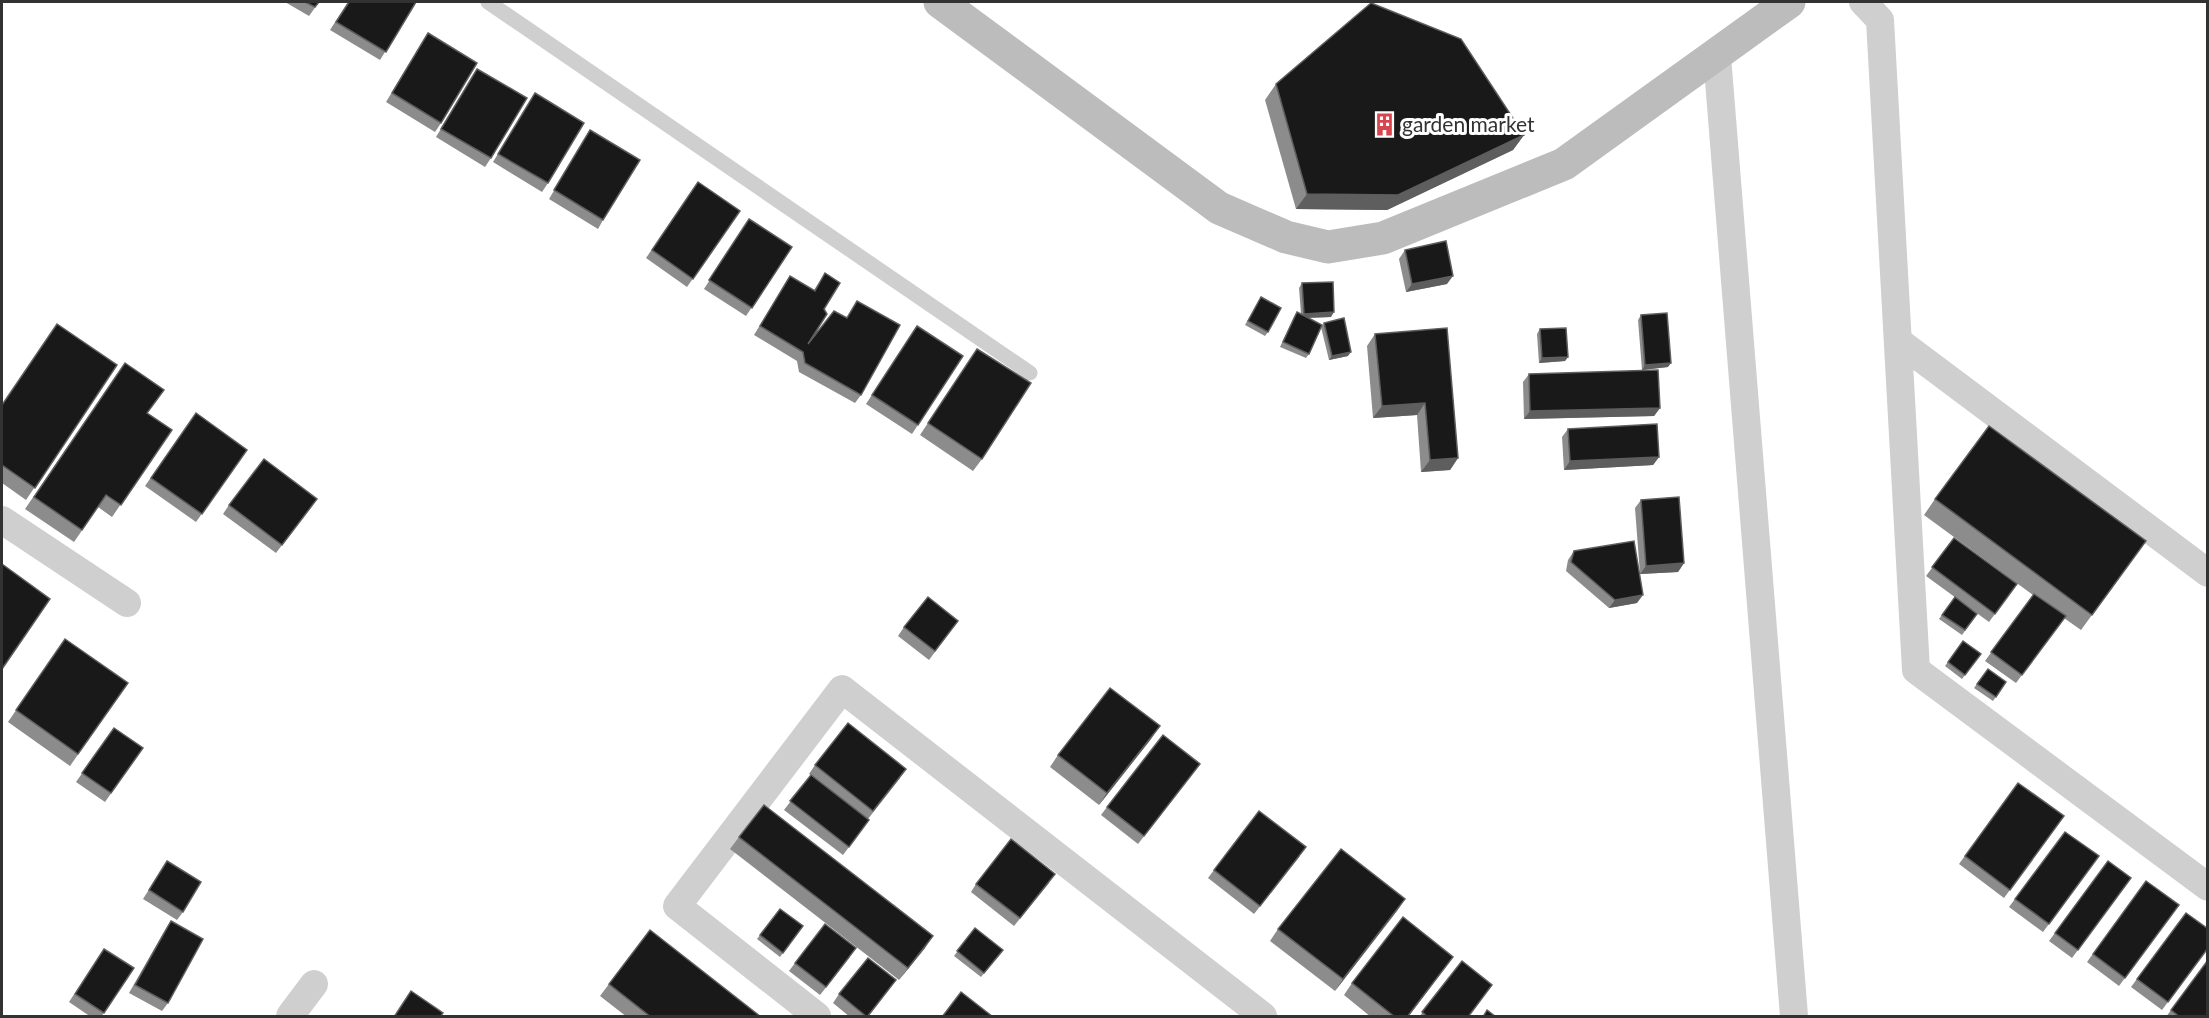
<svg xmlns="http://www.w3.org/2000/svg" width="2209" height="1018" font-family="Lato,sans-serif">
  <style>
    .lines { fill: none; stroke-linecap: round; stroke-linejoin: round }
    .lane { stroke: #cfcfcf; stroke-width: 15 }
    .street { stroke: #cfcfcf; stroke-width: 28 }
    .secondary { stroke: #bcbcbc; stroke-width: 33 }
    .wall { fill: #8c8c8c }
    .shaded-wall { fill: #5e5e5e }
    .building { fill: #191919; stroke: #5e5e5e; stroke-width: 1.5 }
    .labels { text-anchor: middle; stroke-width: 6; stroke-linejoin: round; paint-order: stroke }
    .poi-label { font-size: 21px; fill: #323232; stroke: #fff; text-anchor: start }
  </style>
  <rect width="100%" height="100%" fill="#fff"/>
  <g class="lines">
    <path class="lane" d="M 488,2 L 1030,373"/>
    <g class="street">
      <path d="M 1863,2 L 1880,20 L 1916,670 L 2208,887"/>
      <path d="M 1717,56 L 1794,1016"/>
      <path d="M 1898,341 L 2208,573"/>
      <path d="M 2,520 L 127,603"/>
      <path d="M 290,1016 L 314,984"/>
      <path d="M 817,1016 L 677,906 L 842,689 L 1263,1016"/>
    </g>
    <path class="secondary" d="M 940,2 L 1219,208 L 1286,237 L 1328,247 L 1383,238 L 1564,164 L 1789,2"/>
  </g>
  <g class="wall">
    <path d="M 285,2 L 319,2 L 309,16 Z"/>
    <path d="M 348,2 L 416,2 L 380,60 L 330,30 Z"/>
    <path d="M 428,33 L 441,123 L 435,132 L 386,102 Z"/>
    <path d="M 477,69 L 491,158 L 485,167 L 436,137 Z"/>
    <path d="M 1276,84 L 1524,135 L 1513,150 L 1387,210 L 1296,209 L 1265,100 Z"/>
    <path d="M 535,93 L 548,183 L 542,192 L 493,162 Z"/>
    <path d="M 590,130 L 603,220 L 598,229 L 549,199 Z"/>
    <path d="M 698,182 L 740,211 L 687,287 L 646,258 Z"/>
    <path d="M 743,228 L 792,247 L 746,316 L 704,289 Z"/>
    <path d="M 1405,250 L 1447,284 L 1406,292 L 1399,259 Z"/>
    <path d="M 825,273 L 824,309 L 808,344 L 847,318 L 857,301 L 861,395 L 855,403 L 799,372 L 797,361 L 754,335 L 790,276 L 814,290 Z"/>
    <path d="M 1302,283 L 1331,317 L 1308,318 L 1322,326 L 1324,323 L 1348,356 L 1329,360 L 1321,327 L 1309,354 L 1306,358 L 1280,347 L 1294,317 L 1297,312 L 1301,314 L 1299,288 Z"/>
    <path d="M 1261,297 L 1268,332 L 1265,336 L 1245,325 Z"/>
    <path d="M 1641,315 L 1668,367 L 1642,370 L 1638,320 Z"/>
    <path d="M 917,326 L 963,356 L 912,434 L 866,404 Z"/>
    <path d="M 1447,328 L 1458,458 L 1450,470 L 1421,472 L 1417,415 L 1373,418 L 1367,346 L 1375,334 Z"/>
    <path d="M 1540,329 L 1568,357 L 1565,361 L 1539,363 L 1537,334 Z"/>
    <path d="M 977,349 L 982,459 L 973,471 L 920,435 Z"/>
    <path d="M 125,363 L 147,413 L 172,430 L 112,517 L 98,507 L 74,542 L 25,509 Z"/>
    <path d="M 117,365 L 26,500 L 2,483 L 2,404 Z"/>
    <path d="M 1529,374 L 1660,408 L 1654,416 L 1524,419 L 1523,382 Z"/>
    <path d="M 196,413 L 247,450 L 196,522 L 145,486 Z"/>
    <path d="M 1568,429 L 1659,457 L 1653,465 L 1564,470 L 1562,437 Z"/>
    <path d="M 317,499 L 276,553 L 223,514 L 229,505 Z"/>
    <path d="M 1935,499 L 2146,541 L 2081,630 L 2064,618 L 2016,683 L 1985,661 L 2033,595 L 1924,515 Z"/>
    <path d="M 1641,500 L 1684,563 L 1678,572 L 1640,574 L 1637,603 L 1609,608 L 1566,571 L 1568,560 L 1574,551 L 1640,574 L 1635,508 Z"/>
    <path d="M 1954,538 L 2017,584 L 1989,622 L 1926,576 Z"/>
    <path d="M 1955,597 L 1977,614 L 1962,635 L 1939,619 Z"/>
    <path d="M 958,621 L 929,660 L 898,636 L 904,627 Z"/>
    <path d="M 65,639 L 128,683 L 70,766 L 8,722 Z"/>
    <path d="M 1963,641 L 1981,654 L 1962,679 L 1945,666 Z"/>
    <path d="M 1988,669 L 2006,682 L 1993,701 L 1974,688 Z"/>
    <path d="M 114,728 L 143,748 L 105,802 L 76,782 Z"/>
    <path d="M 1151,739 L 1099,805 L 1050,767 L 1058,755 Z"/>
    <path d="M 1200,764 L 1138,844 L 1101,815 L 1107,807 Z"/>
    <path d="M 815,765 L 900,778 L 868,819 L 869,820 L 843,855 L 784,810 L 811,775 L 809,774 Z"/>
    <path d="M 2018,783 L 2064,816 L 2004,898 L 1959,864 Z"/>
    <path d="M 2065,832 L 2099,856 L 2043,932 L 2009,907 Z"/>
    <path d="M 739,837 L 925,948 L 899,980 L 730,849 Z"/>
    <path d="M 1300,856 L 1254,914 L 1208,878 L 1214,870 Z"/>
    <path d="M 167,861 L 183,912 L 177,920 L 143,899 Z"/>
    <path d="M 2108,861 L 2131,878 L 2072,958 L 2049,941 Z"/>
    <path d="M 2146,881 L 2179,905 L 2119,986 L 2087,962 Z"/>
    <path d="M 1049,883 L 1014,926 L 971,892 L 976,884 Z"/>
    <path d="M 1405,899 L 1335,991 L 1270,941 L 1278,929 Z"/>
    <path d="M 780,909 L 803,926 L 780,957 L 757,939 Z"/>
    <path d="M 2186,913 L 2208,948 L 2162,1010 L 2131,987 Z"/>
    <path d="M 171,921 L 168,1003 L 162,1011 L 129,993 L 165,930 Z"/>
    <path d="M 975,928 L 1000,954 L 981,977 L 954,956 Z"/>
    <path d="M 104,949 L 134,968 L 101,1017 L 91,1017 L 69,1002 Z"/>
    <path d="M 850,957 L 820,995 L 789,971 L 795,963 Z"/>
    <path d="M 1453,957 L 1408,1017 L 1371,1017 L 1344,995 L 1352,983 Z"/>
    <path d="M 1462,961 L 1469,1017 L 1419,1017 Z"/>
    <path d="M 609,984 L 761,1017 L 627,1017 L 600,996 Z"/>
    <path d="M 890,988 L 868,1017 L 850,1017 L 833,1003 L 839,994 Z"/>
    <path d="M 2171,1010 L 2208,1017 L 2166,1017 Z"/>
  </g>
  <g class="shaded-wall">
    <path d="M 1524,135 L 1513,150 L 1387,210 L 1296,209 L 1307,194 Z"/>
    <path d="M 1453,276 L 1447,284 L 1406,292 L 1412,284 Z"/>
    <path d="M 1334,312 L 1331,317 L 1301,318 L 1304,314 Z"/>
    <path d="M 1351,352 L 1348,356 L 1329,360 L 1332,356 Z"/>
    <path d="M 1568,357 L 1565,361 L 1539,363 L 1542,358 Z"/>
    <path d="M 1671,363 L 1668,367 L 1642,370 L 1645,365 Z"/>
    <path d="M 1425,403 L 1417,415 L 1373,418 L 1382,406 Z"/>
    <path d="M 1660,408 L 1654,416 L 1524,419 L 1530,411 Z"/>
    <path d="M 1659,457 L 1653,465 L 1564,470 L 1570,461 Z"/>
    <path d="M 1458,458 L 1450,470 L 1421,472 L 1430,460 Z"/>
    <path d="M 1684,563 L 1678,572 L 1640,574 L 1646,566 Z"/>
    <path d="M 1643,595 L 1637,603 L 1609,608 L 1615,600 Z"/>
    <path d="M 1160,726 L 1151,739 L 1099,805 L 1107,793 Z"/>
    <path d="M 1405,899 L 1397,911 L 1335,991 L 1343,979 Z"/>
    <path d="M 933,936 L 925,948 L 899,980 L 908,968 Z"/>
    <path d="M 1453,957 L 1408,1017 L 1407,1017 Z"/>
  </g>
  <g class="building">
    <path d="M 305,2 L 319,2 L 315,7 Z"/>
    <path d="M 349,2 L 416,2 L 386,52 L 336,22 Z"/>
    <path d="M 1371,3 L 1461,39 L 1524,135 L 1398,195 L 1307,194 L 1276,84 Z"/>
    <path d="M 428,33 L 477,63 L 441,123 L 392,93 Z"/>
    <path d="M 477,69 L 527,98 L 491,158 L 441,129 Z"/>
    <path d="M 535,93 L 584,123 L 548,183 L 498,154 Z"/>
    <path d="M 590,130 L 640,160 L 603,220 L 554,190 Z"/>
    <path d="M 698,182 L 740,211 L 693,279 L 652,250 Z"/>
    <path d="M 749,219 L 792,247 L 752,308 L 709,280 Z"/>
    <path d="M 1446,241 L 1453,276 L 1412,284 L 1405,250 Z"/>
    <path d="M 825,273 L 840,283 L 824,309 L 827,314 L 808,344 L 834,311 L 847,318 L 857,301 L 900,325 L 861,395 L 805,363 L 803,352 L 760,326 L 790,276 L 815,291 Z"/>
    <path d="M 1333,282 L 1334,312 L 1304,314 L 1302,283 Z"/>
    <path d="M 1261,297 L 1281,308 L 1268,332 L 1248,321 Z"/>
    <path d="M 1297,312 L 1322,325 L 1309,354 L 1283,342 Z"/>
    <path d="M 1667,313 L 1671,363 L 1645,365 L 1641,315 Z"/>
    <path d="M 1344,318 L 1351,352 L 1332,356 L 1324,323 Z"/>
    <path d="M 57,324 L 117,365 L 35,488 L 2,465 L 2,405 Z"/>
    <path d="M 917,326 L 963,356 L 918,425 L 872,395 Z"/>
    <path d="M 1447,328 L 1458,458 L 1430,460 L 1425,403 L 1382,406 L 1375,334 Z"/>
    <path d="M 1566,328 L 1568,357 L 1542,358 L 1540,329 Z"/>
    <path d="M 977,349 L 1031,383 L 982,459 L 928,423 Z"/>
    <path d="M 125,363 L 164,390 L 147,413 L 172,430 L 121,505 L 106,495 L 82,530 L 34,497 Z"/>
    <path d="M 1658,370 L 1660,408 L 1530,411 L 1529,374 Z"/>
    <path d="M 196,413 L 247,450 L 202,514 L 151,478 Z"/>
    <path d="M 1657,424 L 1659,457 L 1570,461 L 1568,429 Z"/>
    <path d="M 1989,426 L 2146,541 L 2092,615 L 1935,499 Z"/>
    <path d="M 264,459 L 317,499 L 282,545 L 229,505 Z"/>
    <path d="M 1679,497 L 1684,563 L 1646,566 L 1641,500 Z"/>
    <path d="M 1954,538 L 2017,584 L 1995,614 L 1932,567 Z"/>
    <path d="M 1634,541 L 1643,595 L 1615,600 L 1571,562 L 1574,551 Z"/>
    <path d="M 2,564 L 50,599 L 2,669 Z"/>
    <path d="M 2034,594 L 2066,616 L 2022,675 L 1991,652 Z"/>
    <path d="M 928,597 L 958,621 L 935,651 L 904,627 Z"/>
    <path d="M 1955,597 L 1977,614 L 1965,630 L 1942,615 Z"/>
    <path d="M 65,639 L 128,683 L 78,754 L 16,710 Z"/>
    <path d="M 1963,641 L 1981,654 L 1965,675 L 1948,662 Z"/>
    <path d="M 1988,669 L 2006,682 L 1996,697 L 1977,684 Z"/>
    <path d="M 1110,688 L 1160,726 L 1107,793 L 1058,755 Z"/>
    <path d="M 848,723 L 906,769 L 873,811 L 815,765 Z"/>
    <path d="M 114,728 L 143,748 L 111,793 L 82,773 Z"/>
    <path d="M 1163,735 L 1200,764 L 1144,836 L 1107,807 Z"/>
    <path d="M 811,775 L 869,820 L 849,847 L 790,801 Z"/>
    <path d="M 2018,783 L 2064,816 L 2010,890 L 1965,856 Z"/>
    <path d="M 764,805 L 933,936 L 908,968 L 739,837 Z"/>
    <path d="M 1259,811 L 1306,847 L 1260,906 L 1214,870 Z"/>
    <path d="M 2065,832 L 2099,856 L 2049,924 L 2015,899 Z"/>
    <path d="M 1011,839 L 1055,874 L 1020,918 L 976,884 Z"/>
    <path d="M 1341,849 L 1405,899 L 1343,979 L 1278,929 Z"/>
    <path d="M 167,861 L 201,882 L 183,912 L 149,890 Z"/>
    <path d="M 2108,861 L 2131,878 L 2078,950 L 2055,933 Z"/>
    <path d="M 2146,881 L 2179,905 L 2125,978 L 2093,954 Z"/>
    <path d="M 780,909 L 803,926 L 783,953 L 760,935 Z"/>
    <path d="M 2186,913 L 2208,929 L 2208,948 L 2168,1002 L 2137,979 Z"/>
    <path d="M 1403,917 L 1453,957 L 1407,1017 L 1395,1017 L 1352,983 Z"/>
    <path d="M 171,921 L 203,939 L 168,1003 L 135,985 Z"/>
    <path d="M 825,924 L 856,948 L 826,987 L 795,963 Z"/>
    <path d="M 975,928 L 1003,950 L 984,973 L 957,951 Z"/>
    <path d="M 650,930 L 761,1017 L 651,1017 L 609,984 Z"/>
    <path d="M 104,949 L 134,968 L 104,1013 L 75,994 Z"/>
    <path d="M 868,958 L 896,980 L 867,1017 L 839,994 Z"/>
    <path d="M 2208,960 L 2208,1017 L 2180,1017 L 2171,1010 Z"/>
    <path d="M 1462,961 L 1492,985 L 1468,1017 L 1428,1017 L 1422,1012 Z"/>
    <path d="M 411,991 L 443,1013 L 440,1017 L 394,1017 Z"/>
    <path d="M 961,992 L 993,1017 L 942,1017 Z"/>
    <path d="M 1487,1010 L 1496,1017 L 1483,1017 Z"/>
  </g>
  <defs>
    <symbol id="building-bare" viewBox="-9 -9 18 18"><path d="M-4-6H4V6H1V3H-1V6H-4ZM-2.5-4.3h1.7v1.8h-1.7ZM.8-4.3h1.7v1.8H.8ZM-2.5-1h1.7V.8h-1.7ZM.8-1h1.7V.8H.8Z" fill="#d8454e" stroke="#fff" stroke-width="2.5" paint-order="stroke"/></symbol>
  </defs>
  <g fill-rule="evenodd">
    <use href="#building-bare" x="1368" y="108" width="33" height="33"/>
  </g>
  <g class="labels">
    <g class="poi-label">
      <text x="1402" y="132">garden market</text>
    </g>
  </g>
  <rect width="2209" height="1018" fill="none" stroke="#323232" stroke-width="6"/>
</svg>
